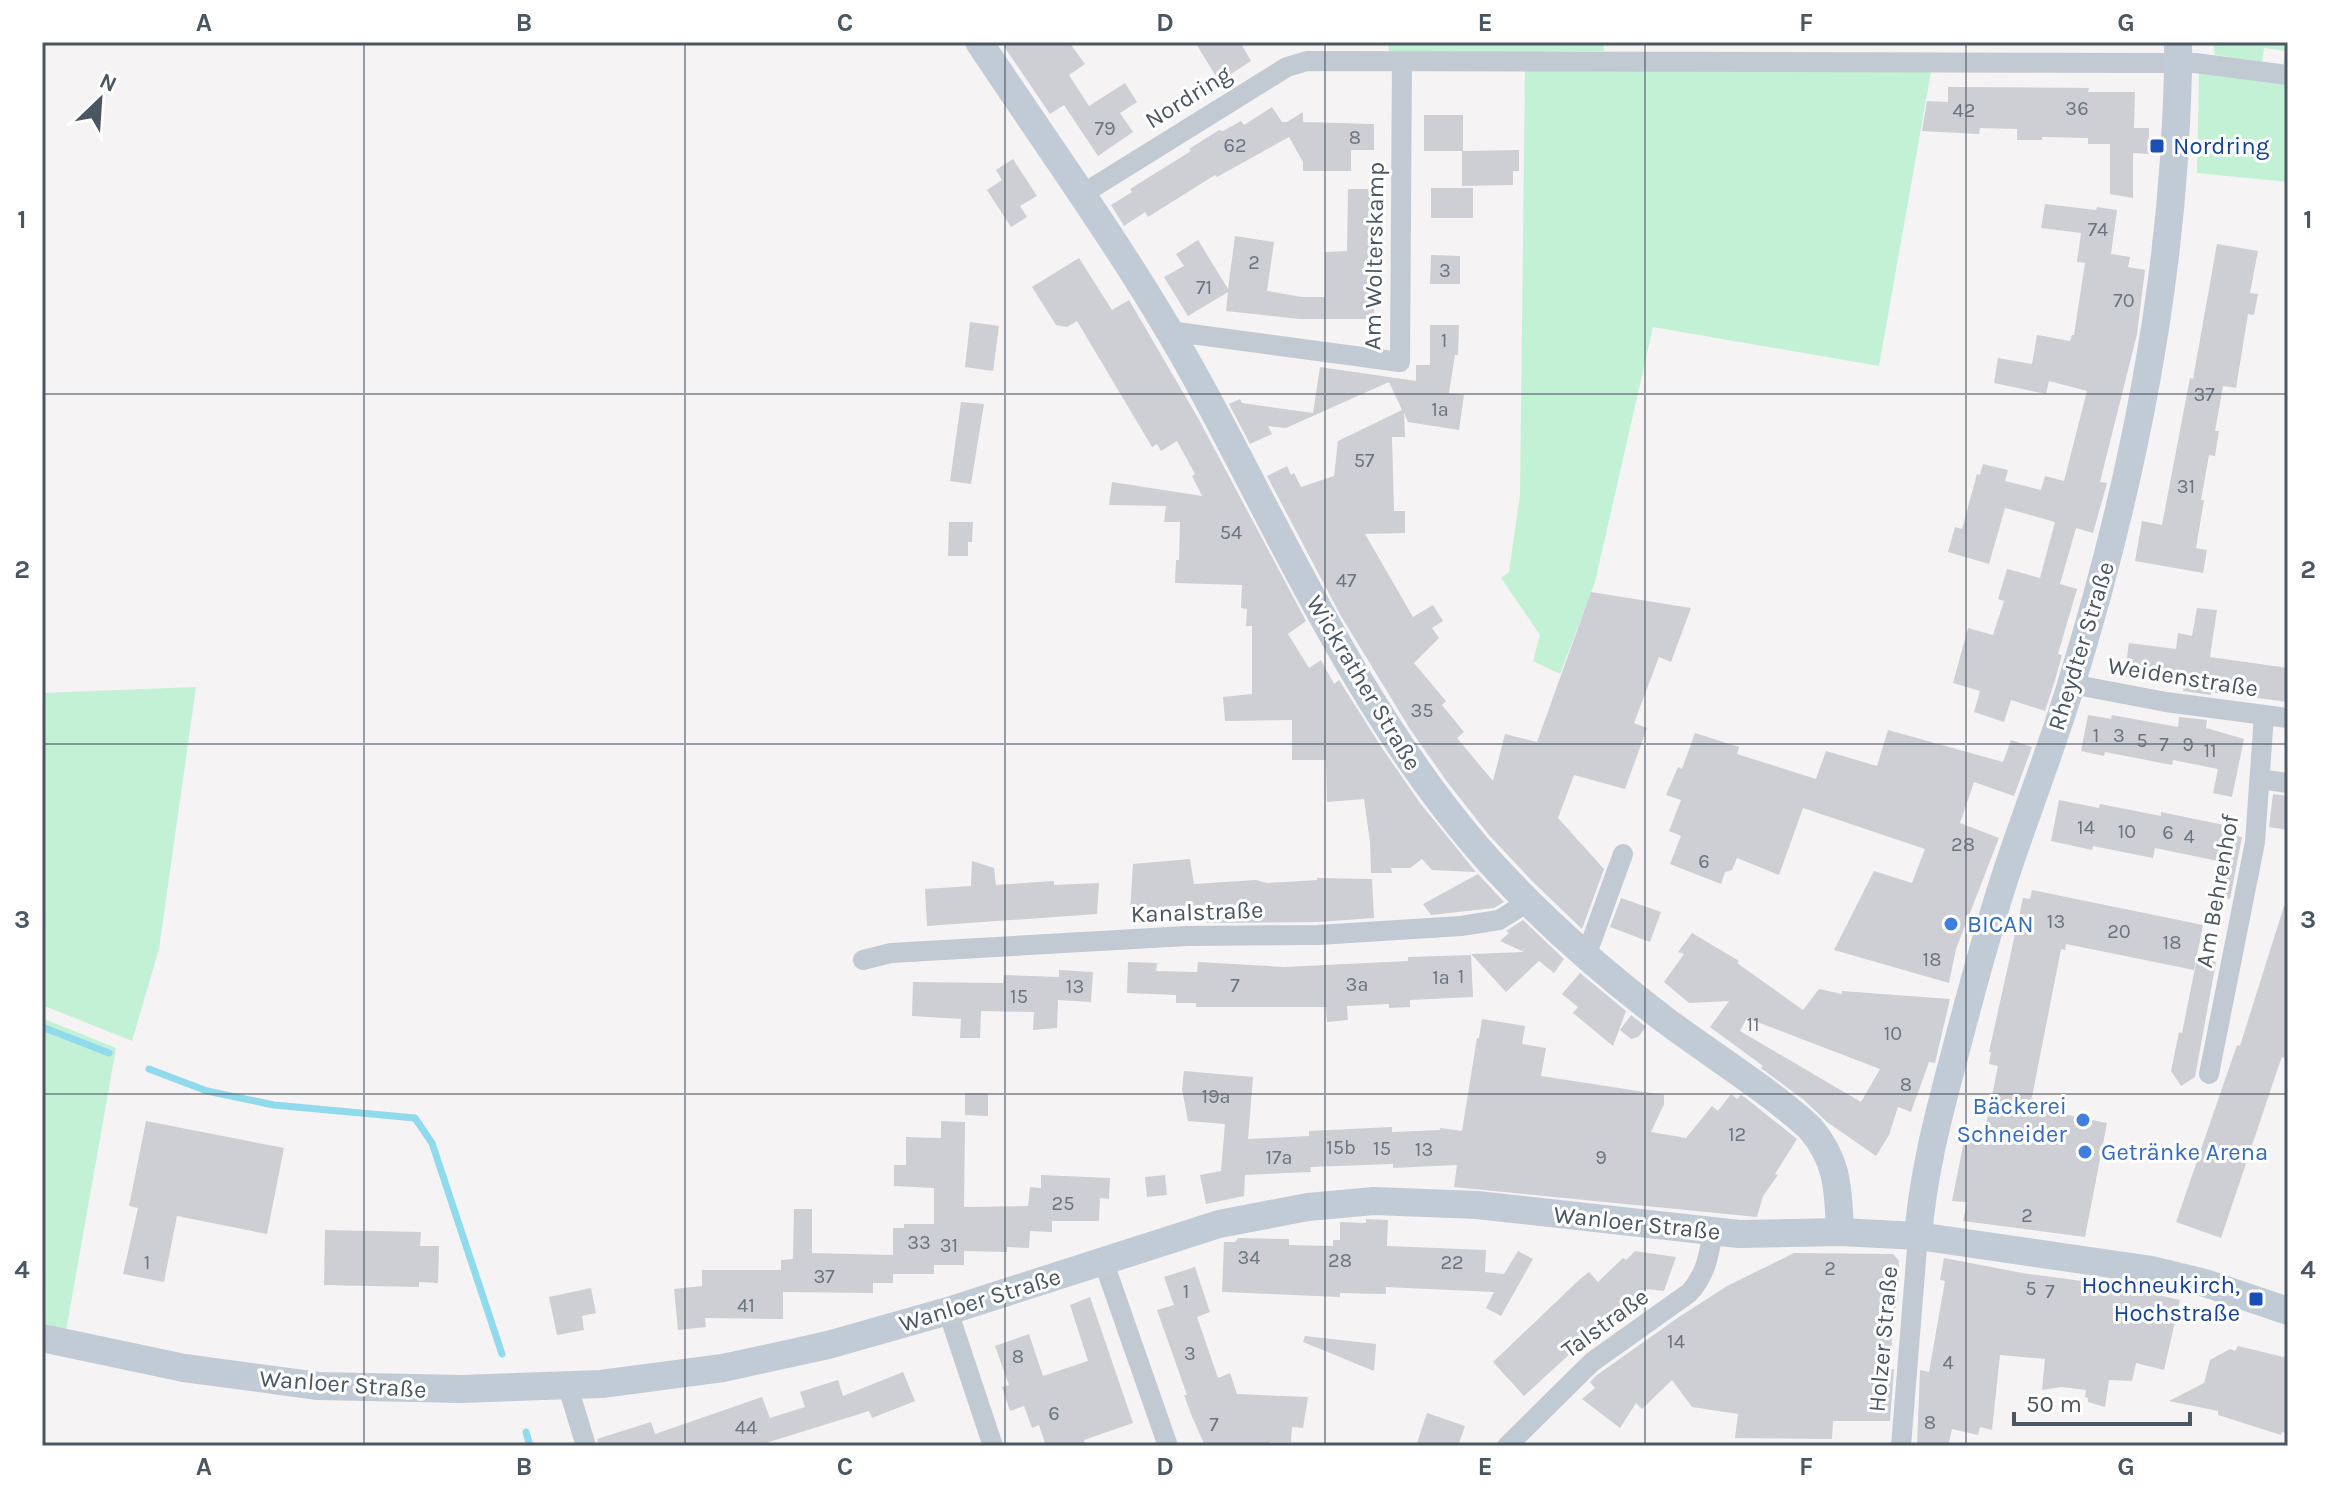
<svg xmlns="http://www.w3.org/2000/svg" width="2330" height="1488" font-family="Karla,sans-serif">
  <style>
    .green { fill: #c3f1d5 }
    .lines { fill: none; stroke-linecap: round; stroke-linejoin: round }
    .stream { stroke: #90daee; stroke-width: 7 }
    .building { fill: #cdcfd5; fill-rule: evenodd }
    .street { stroke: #c1cad2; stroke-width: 20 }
    .secondary { stroke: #c1cbd6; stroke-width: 28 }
    .grid { fill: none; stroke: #4a5661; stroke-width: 2; stroke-opacity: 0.55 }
    .transit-dot { fill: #1a4fb4; stroke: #fff; stroke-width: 3 }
    .shop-dot { fill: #3f7fe0; stroke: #fff; stroke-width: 3 }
    .labels { text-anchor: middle; stroke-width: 6; stroke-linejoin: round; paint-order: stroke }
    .number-label { font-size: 20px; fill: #6b747e }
    .street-label { font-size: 24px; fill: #4a5661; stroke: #fff }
    .transit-label { font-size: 24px; fill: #164399; stroke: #fff; text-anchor: start }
    .shop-label { font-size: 24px; fill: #366cbe; stroke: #fff; text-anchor: start }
    .neatline { fill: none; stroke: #4a5661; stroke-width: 3 }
    .grid-label { font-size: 26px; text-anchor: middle; font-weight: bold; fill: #4a5661 }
  </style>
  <rect width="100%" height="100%" fill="#f5f3f3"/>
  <g class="green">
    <path d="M 1388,42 L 1603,42 L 1604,51 L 1389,53 Z"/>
    <path d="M 2213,42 L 2288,42 L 2288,66 L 2283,65 L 2285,51 L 2264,48 L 2262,62 L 2215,55 Z"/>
    <path d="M 1525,70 L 1931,72 L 1879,366 L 1653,327 L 1595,582 L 1560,674 L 1533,661 L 1540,635 L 1501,578 L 1509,572 L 1520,495 Z"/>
    <path d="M 2199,72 L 2288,82 L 2288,182 L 2197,173 Z"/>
    <path d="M 196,687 L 159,949 L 132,1041 L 42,1005 L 42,693 Z"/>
    <path d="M 42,1018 L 116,1048 L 66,1331 L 42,1325 Z"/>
  </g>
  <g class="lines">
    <g class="stream">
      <path d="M 42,1027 L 109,1053"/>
      <path d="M 149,1069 L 207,1091 L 274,1105 L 415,1118 L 432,1143 L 502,1354"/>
      <path d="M 526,1432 L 530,1446"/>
    </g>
  </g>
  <g class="building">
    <path d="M 1001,42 L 1069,42 L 1085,64 L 1069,75 L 1089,106 L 1125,83 L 1137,102 L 1120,113 L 1133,132 L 1098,156 L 1064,105 L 1050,114 Z"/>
    <path d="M 1195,42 L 1240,42 L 1251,61 L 1225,78 L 1217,78 Z"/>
    <path d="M 1948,87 L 2089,88 L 2088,92 L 2135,92 L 2134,128 L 2149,128 L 2149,154 L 2133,153 L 2133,198 L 2110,194 L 2110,144 L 2088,144 L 2088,138 L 2042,137 L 2042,140 L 2017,140 L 2017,129 L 1980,128 L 1979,134 L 1922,131 L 1927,101 L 1948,102 Z"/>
    <path d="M 1272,107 L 1282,122 L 1287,122 L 1303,112 L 1303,122 L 1374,124 L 1374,150 L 1351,150 L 1351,171 L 1303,171 L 1303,162 L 1289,137 L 1217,177 L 1215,175 L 1148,217 L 1145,212 L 1124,226 L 1111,205 L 1132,192 L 1130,189 L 1191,151 L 1189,149 L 1219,130 L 1223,131 L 1241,121 L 1244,125 Z"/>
    <path d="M 1424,115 L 1463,115 L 1463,151 L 1519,150 L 1519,171 L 1513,171 L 1513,185 L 1462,186 L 1462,151 L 1424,151 Z"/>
    <path d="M 1013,159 L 1037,196 L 1020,206 L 1027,217 L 1011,227 L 987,190 L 1002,180 L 996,170 Z"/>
    <rect x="1431" y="188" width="42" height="30"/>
    <path d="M 1348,189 L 1374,189 L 1374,225 L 1371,225 L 1374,315 L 1366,315 L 1366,319 L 1299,319 L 1226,311 L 1228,292 L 1188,316 L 1164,277 L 1184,266 L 1176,254 L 1198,240 L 1228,289 L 1235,236 L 1274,242 L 1267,291 L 1302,297 L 1325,297 L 1325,252 L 1347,251 Z"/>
    <path d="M 2045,204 L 2096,210 L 2097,207 L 2117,210 L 2111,254 L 2130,257 L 2128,267 L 2145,270 L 2137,334 L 2100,482 L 2107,483 L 2093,533 L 2076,528 L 2060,584 L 2077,589 L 2058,654 L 2062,655 L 2055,680 L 2045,711 L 2011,700 L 2004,722 L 1974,712 L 1980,691 L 1953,683 L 1968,628 L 1993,635 L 2004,601 L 1998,599 L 2007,569 L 2040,578 L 2055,522 L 2005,508 L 1989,564 L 1948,552 L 1955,527 L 1962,529 L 1977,474 L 1980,475 L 1983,464 L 2008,470 L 2005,481 L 2041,490 L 2045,476 L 2064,481 L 2087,391 L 2049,381 L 2046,394 L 1994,383 L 1998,358 L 2032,364 L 2037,335 L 2070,341 L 2072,335 L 2074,335 L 2085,263 L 2077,262 L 2081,233 L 2041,228 Z"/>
    <path d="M 2217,244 L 2258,251 L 2250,293 L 2258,294 L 2254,315 L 2248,314 L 2236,388 L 2223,386 L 2215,431 L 2219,431 L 2215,456 L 2209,455 L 2201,500 L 2204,500 L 2196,548 L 2207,550 L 2203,573 L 2135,561 L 2142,521 L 2162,525 L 2190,378 L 2193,379 Z"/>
    <path d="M 1431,255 L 1460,256 L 1460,284 L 1430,284 Z"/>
    <path d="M 1079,258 L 1112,310 L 1129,300 L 1198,418 L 1306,621 L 1288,634 L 1309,668 L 1321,660 L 1334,684 L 1339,680 L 1382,748 L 1420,803 L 1476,872 L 1432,870 L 1422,859 L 1410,868 L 1391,868 L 1392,873 L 1371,873 L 1370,842 L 1364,799 L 1327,802 L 1326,760 L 1292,760 L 1292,720 L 1225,721 L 1223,697 L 1252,694 L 1252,626 L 1246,626 L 1247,609 L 1241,608 L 1242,585 L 1175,583 L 1176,560 L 1179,560 L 1180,522 L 1164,522 L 1166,506 L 1109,505 L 1112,482 L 1202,496 L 1192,476 L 1195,474 L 1177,441 L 1161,451 L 1157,444 L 1152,447 L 1077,321 L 1067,327 L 1056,325 L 1032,287 Z"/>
    <path d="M 970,322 L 999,326 L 993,371 L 965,367 Z"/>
    <path d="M 1430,325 L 1459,325 L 1458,355 L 1455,355 L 1449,393 L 1464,395 L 1459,430 L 1408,422 L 1404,413 L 1405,437 L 1392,437 L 1394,511 L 1405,511 L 1405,533 L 1365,534 L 1413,617 L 1433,605 L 1443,621 L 1432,628 L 1439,638 L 1414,663 L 1446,701 L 1442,705 L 1464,732 L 1457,738 L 1493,781 L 1505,734 L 1537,742 L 1591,592 L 1691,608 L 1671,662 L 1659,657 L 1634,723 L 1647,728 L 1625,789 L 1574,775 L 1558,818 L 1604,869 L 1582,929 L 1532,881 L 1489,835 L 1448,783 L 1410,729 L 1341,616 L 1267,476 L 1287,466 L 1291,475 L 1294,473 L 1301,487 L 1334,476 L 1338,441 L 1402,410 L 1389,382 L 1286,428 L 1268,426 L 1272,434 L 1250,444 L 1229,404 L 1240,399 L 1242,403 L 1313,413 L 1320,367 L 1416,381 L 1416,365 L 1430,365 Z"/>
    <path d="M 961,402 L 984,404 L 971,484 L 950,481 Z"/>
    <path d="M 949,522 L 973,522 L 972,542 L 968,542 L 968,556 L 948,556 Z"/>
    <path d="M 2197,608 L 2217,610 L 2210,657 L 2288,668 L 2288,702 L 2211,692 L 2211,695 L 2183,691 L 2184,684 L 2124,676 L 2129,643 L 2176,649 L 2178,633 L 2192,636 Z"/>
    <path d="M 2088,715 L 2111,719 L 2112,715 L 2178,727 L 2179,717 L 2207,720 L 2206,728 L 2244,739 L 2232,797 L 2213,793 L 2218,769 L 2173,760 L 2172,765 L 2105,752 L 2104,756 L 2081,751 Z"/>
    <path d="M 1888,730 L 2003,762 L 2011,740 L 2032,747 L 2014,796 L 1974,782 L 1960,823 L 1999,838 L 1956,949 L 1949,983 L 1834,950 L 1874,871 L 1912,883 L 1925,849 L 1803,808 L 1779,875 L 1737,858 L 1732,870 L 1725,872 L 1721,884 L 1670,864 L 1681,836 L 1669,831 L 1681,800 L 1666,795 L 1678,767 L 1682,769 L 1695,733 L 1739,747 L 1737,754 L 1816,779 L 1826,751 L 1877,766 Z"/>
    <path d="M 2273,794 L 2288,796 L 2288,830 L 2269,827 Z"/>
    <path d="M 2059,800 L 2099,808 L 2100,804 L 2161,816 L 2161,812 L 2224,825 L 2222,833 L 2242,837 L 2230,899 L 2211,895 L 2218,861 L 2155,848 L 2153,858 L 2093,846 L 2092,850 L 2051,841 Z"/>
    <path d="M 1190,859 L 1194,884 L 1256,880 L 1267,883 L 1286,882 L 1317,880 L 1317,878 L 1372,879 L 1374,918 L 1318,922 L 1207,923 L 1206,905 L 1170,906 L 1171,910 L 1130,912 L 1133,864 Z"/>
    <path d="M 972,861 L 994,868 L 996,885 L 1054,881 L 1054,885 L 1099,883 L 1097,914 L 927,926 L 925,889 L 971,886 Z"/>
    <path d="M 1478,874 L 1504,902 L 1494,908 L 1431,915 L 1423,904 Z"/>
    <path d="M 2032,890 L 2203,925 L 2194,970 L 2066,944 L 2065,950 L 2061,949 L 2030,1107 L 2107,1123 L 2085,1237 L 1963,1221 L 1967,1202 L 1952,1201 L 1966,1131 L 1984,1135 L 1998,1066 L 1989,1064 L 1991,1052 L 1989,1052 L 2023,898 L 2030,899 Z"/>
    <path d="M 1621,898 L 1661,912 L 1650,942 L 1610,927 Z"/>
    <path d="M 2284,906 L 2288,907 L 2288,1059 L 2282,1057 L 2279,1065 L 2221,1238 L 2176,1222 L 2237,1045 L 2240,1046 Z"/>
    <path d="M 1523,920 L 1564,959 L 1554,973 L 1539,961 L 1506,992 L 1471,954 L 1524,952 L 1500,941 L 1509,933 L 1506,931 Z"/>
    <path d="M 1692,933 L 1739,961 L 1737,963 L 1803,1010 L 1819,989 L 1842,994 L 1842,991 L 1950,999 L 1935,1063 L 1929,1062 L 1911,1112 L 1898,1107 L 1889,1135 L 1876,1156 L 1827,1122 L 1804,1100 L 1761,1068 L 1763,1066 L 1710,1027 L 1729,1001 L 1689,1003 L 1664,982 L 1684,954 L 1678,952 ZM 1747,1018 L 1880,1069 L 1861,1102 L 1740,1031 Z"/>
    <path d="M 1471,955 L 1473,997 L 1410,1000 L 1410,1007 L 1389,1008 L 1389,1004 L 1347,1006 L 1348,1020 L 1327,1022 L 1326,1007 L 1196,1007 L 1196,1003 L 1176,1003 L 1176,995 L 1127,993 L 1128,962 L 1157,963 L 1156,971 L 1197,972 L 1198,962 L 1285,967 L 1408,961 L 1408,957 Z"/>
    <path d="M 2197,958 L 2216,962 L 2195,1077 L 2181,1086 L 2171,1071 L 2179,1032 L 2182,1033 Z"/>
    <path d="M 1059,970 L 1093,972 L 1091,1002 L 1058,1000 L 1057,1028 L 1033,1030 L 1034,1012 L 981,1011 L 980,1038 L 960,1038 L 961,1019 L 912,1016 L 913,982 L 1003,983 L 1004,975 L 1059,977 Z"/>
    <path d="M 1580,973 L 1626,1011 L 1613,1046 L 1573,1013 L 1578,1007 L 1562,994 Z"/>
    <path d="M 1631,1015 L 1646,1027 L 1638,1037 L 1631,1039 L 1620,1030 Z"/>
    <path d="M 1482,1019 L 1525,1026 L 1522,1044 L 1546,1048 L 1541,1076 L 1664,1095 L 1664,1104 L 1651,1132 L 1686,1138 L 1712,1106 L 1718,1111 L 1731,1094 L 1737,1099 L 1741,1095 L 1747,1099 L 1797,1139 L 1775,1174 L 1778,1175 L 1763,1196 L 1757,1217 L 1454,1187 L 1457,1165 L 1393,1168 L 1393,1164 L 1310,1167 L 1311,1172 L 1245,1175 L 1244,1196 L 1206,1204 L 1200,1175 L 1221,1171 L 1225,1124 L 1188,1121 L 1182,1089 L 1184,1071 L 1253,1077 L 1248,1139 L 1309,1136 L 1309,1131 L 1371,1128 L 1392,1127 L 1392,1132 L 1440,1130 L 1440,1128 L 1462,1131 L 1477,1038 L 1479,1038 Z"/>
    <path d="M 965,1093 L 988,1093 L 988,1116 L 965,1115 Z"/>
    <path d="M 146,1121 L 284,1148 L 267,1234 L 177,1216 L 164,1282 L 123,1274 L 138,1208 L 129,1206 Z"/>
    <path d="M 941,1121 L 965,1122 L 964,1207 L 1028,1206 L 1030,1187 L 1041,1188 L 1041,1175 L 1110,1178 L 1109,1199 L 1100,1198 L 1099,1221 L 1052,1221 L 1052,1232 L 1030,1231 L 1029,1248 L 1007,1247 L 1007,1252 L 964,1251 L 964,1265 L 934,1265 L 934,1274 L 893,1274 L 893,1283 L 873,1283 L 873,1293 L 783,1292 L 783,1319 L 705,1318 L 706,1327 L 678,1330 L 674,1289 L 702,1286 L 702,1270 L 781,1270 L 781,1260 L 793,1259 L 794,1209 L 812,1209 L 812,1253 L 893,1255 L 893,1228 L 904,1228 L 904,1224 L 934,1224 L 934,1188 L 894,1186 L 894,1165 L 906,1165 L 906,1137 L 941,1138 Z"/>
    <path d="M 1165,1175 L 1167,1195 L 1147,1197 L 1145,1177 Z"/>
    <path d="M 1366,1219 L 1388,1220 L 1387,1246 L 1486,1250 L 1485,1272 L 1504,1274 L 1518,1251 L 1533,1259 L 1501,1316 L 1486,1308 L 1494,1292 L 1386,1287 L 1386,1294 L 1340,1293 L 1340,1297 L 1222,1292 L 1224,1242 L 1235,1242 L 1238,1238 L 1289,1239 L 1289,1245 L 1333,1246 L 1333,1240 L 1340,1240 L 1340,1222 L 1366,1223 Z"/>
    <path d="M 325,1230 L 421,1232 L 420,1246 L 439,1246 L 438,1283 L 419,1282 L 419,1287 L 324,1285 Z"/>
    <path d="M 1635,1251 L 1676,1257 L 1664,1291 L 1647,1289 L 1624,1310 L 1621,1307 L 1524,1396 L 1493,1362 L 1579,1280 L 1589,1272 L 1598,1282 L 1623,1258 L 1626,1260 Z"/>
    <path d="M 1794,1253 L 1893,1254 L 1899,1261 L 1898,1302 L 1896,1302 L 1889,1369 L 1894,1369 L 1890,1421 L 1833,1421 L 1832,1439 L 1735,1438 L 1738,1414 L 1692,1407 L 1672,1380 L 1642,1409 L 1636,1403 L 1620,1428 L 1582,1399 L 1595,1388 L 1590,1382 L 1597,1375 L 1679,1317 L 1727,1286 Z"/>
    <path d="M 1944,1258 L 2022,1273 L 2118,1286 L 2180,1300 L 2164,1370 L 2136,1363 L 2132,1381 L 2109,1380 L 2105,1407 L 2088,1402 L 2088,1398 L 2085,1397 L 2086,1390 L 2062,1387 L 2042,1390 L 2045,1359 L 2000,1355 L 1992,1430 L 1980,1427 L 1978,1435 L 1952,1429 L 1948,1446 L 1917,1446 L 1920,1370 L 1929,1372 L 1945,1281 L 1940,1280 Z"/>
    <path d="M 1195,1267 L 1210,1312 L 1197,1317 L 1218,1378 L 1230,1373 L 1237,1394 L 1308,1397 L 1303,1428 L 1292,1427 L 1291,1442 L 1270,1442 L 1269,1446 L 1205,1446 L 1191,1414 L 1184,1395 L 1187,1395 L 1157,1310 L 1174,1305 L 1164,1277 Z"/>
    <path d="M 591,1288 L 596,1313 L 582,1316 L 584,1330 L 557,1335 L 549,1297 Z"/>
    <path d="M 1090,1297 L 1133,1423 L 1084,1440 L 1086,1446 L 1046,1446 L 1039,1425 L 1032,1428 L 1024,1406 L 1010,1411 L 1002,1387 L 1009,1385 L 995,1346 L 1029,1334 L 1043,1376 L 1088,1361 L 1070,1305 Z"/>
    <path d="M 1305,1336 L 1376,1344 L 1374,1371 L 1303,1342 Z"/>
    <path d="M 2238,1346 L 2288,1358 L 2288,1434 L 2282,1432 L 2281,1435 L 2218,1415 L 2218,1411 L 2169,1401 L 2204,1383 L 2210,1360 L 2230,1349 L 2235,1351 Z"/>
    <path d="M 903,1372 L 915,1401 L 872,1418 L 869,1411 L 756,1446 L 599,1446 L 597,1439 L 651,1422 L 655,1434 L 762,1397 L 770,1418 L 805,1407 L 800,1392 L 838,1380 L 843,1396 Z"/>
    <path d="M 1427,1413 L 1465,1426 L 1458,1446 L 1416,1446 Z"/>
  </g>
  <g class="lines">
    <g class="street">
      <path d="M 1081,195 L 1287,67 L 1307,61 L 2195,63 L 2288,75"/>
      <path d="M 1169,331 L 1400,362 L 1402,62"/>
      <path d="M 2071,684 L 2166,702 L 2288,718"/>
      <path d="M 2260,779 L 2288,783"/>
      <path d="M 1586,956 L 1623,854"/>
      <path d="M 863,960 L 891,953 L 1187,936 L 1318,935 L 1461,926 L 1499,920 L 1528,902"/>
      <path d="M 2209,1074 L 2255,842 L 2264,715"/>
      <path d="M 1103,1260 L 1168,1446"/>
      <path d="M 948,1311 L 993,1446"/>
      <path d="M 568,1387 L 586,1446"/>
      <path d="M 1507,1446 L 1592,1362 L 1689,1293 C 1706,1275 1709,1255 1713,1231"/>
      <path d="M 1901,1446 L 1918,1236"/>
    </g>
    <g class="secondary">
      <path d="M 979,42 C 1054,155 1136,267 1201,387 C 1286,544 1359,709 1476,846 C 1532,911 1597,968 1665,1020 C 1713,1056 1766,1088 1810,1128 C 1839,1162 1838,1190 1840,1232"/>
      <path d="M 1918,1236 C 1923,1176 1937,1120 1953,1061 C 1969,1000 1985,938 2005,877 C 2026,813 2051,750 2071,685 C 2124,513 2162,339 2174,159 C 2176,120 2179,81 2178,42"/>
      <path d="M 42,1338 L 184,1368 L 318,1386 L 461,1389 L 601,1384 L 723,1368 L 828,1345 L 948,1311 L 1219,1224 L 1308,1207 L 1374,1201 L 1477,1205 L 1739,1234 L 1840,1232 L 1918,1236 L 2152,1270 L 2205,1283 L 2288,1311"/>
    </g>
  </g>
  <path class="grid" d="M 364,42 L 364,1446M 685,42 L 685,1446M 1005,42 L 1005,1446M 1325,42 L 1325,1446M 1645,42 L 1645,1446M 1966,42 L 1966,1446M 42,394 L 2288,394M 42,744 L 2288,744M 42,1094 L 2288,1094"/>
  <g class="transit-dot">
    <rect x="2149" y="138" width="16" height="16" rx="4"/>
    <rect x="2248" y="1291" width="16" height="16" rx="4"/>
  </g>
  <g class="shop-dot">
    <circle cx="1951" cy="924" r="8"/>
    <circle cx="2083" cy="1120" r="8"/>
    <circle cx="2085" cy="1152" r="8"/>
  </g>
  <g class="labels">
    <g class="number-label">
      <text x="2077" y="115">36</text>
      <text x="1964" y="117">42</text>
      <text x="1105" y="135">79</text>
      <text x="1355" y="144">8</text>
      <text x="1235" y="152">62</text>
      <text x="2098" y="236">74</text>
      <text x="1254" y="269">2</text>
      <text x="1445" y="277">3</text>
      <text x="1204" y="294">71</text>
      <text x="2124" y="307">70</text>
      <text x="1444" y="347">1</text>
      <text x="2204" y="401">37</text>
      <text x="1440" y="416">1a</text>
      <text x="1364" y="467">57</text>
      <text x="2186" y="493">31</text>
      <text x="1231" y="539">54</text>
      <text x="1346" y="587">47</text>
      <text x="1422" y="717">35</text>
      <text x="2096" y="742">1</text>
      <text x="2119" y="742">3</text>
      <text x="2142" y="747">5</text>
      <text x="2164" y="751">7</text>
      <text x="2188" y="751">9</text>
      <text x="2210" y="757">11</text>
      <text x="2086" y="834">14</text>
      <text x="2127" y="838">10</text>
      <text x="2168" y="839">6</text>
      <text x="2189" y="843">4</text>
      <text x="1963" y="851">28</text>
      <text x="1704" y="868">6</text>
      <text x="2056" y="928">13</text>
      <text x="2119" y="938">20</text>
      <text x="2172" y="949">18</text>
      <text x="1932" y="966">18</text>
      <text x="1461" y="983">1</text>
      <text x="1441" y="984">1a</text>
      <text x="1357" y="991">3a</text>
      <text x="1235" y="992">7</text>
      <text x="1075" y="993">13</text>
      <text x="1019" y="1003">15</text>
      <text x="1753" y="1031">11</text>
      <text x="1893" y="1040">10</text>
      <text x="1906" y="1091">8</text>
      <text x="1216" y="1103">19a</text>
      <text x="1737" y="1141">12</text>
      <text x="1341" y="1154">15b</text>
      <text x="1382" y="1155">15</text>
      <text x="1424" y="1156">13</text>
      <text x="1279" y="1164">17a</text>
      <text x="1601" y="1164">9</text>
      <text x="1063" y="1210">25</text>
      <text x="2027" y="1222">2</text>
      <text x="919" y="1249">33</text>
      <text x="949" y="1252">31</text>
      <text x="1249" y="1264">34</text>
      <text x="1340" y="1267">28</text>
      <text x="147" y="1269">1</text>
      <text x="1452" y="1269">22</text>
      <text x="1830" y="1275">2</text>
      <text x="824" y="1283">37</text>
      <text x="2031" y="1295">5</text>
      <text x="1186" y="1298">1</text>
      <text x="2050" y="1298">7</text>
      <text x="746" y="1312">41</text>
      <text x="1676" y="1348">14</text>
      <text x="1190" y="1360">3</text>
      <text x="1018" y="1363">8</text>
      <text x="1948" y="1369">4</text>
      <text x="1054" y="1420">6</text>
      <text x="1930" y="1429">8</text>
      <text x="1214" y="1431">7</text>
      <text x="746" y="1434">44</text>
    </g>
    <g class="street-label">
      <text transform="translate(1188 97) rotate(-32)" y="8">Nordring</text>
      <text transform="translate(1374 256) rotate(-89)" y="8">Am Wolterskamp</text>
      <text transform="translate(2081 646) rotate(-73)" y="8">Rheydter Straße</text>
      <text transform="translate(2183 677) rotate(9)" y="8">Weidenstraße</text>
      <text transform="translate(1364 683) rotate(59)" y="8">Wickrather Straße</text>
      <text transform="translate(2217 891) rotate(-80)" y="8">Am Behrenhof</text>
      <text transform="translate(1197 912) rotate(-2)" y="8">Kanalstraße</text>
      <text transform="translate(1637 1223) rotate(6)" y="8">Wanloer Straße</text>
      <text transform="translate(980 1300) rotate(-17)" y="8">Wanloer Straße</text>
      <text transform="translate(1605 1323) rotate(-36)" y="8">Talstraße</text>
      <text transform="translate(1883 1339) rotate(-85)" y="8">Holzer Straße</text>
      <text transform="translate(343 1384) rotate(4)" y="8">Wanloer Straße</text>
    </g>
    <g class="transit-label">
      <text x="2173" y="154">Nordring</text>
      <text x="2240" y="1293" text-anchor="end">Hochneukirch,<tspan x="2240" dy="28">Hochstraße</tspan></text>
    </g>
    <g class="shop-label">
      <text x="1967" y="932">BICAN</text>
      <text x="2067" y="1114" text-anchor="end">Bäckerei<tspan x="2067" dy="28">Schneider</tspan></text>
      <text x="2101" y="1160">Getränke Arena</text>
    </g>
  </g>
  <rect width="2330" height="1488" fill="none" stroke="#ffffff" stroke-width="88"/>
  <g transform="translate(100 100) rotate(25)" stroke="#ffffff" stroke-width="6" paint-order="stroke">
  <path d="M0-6L14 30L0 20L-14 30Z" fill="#4a5661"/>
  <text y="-12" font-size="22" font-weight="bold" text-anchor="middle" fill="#4a5661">N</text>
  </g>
  <path d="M2014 1412v12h176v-12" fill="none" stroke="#4a5661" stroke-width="4"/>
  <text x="2026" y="1412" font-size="24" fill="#4a5661" stroke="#ffffff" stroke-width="6" paint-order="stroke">50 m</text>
  <rect x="44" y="44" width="2242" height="1400" class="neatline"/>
  <g class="grid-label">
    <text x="204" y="31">A</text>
    <text x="524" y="31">B</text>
    <text x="845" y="31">C</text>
    <text x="1165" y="31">D</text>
    <text x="1485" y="31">E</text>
    <text x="1806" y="31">F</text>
    <text x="2126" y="31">G</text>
    <text x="22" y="228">1</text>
    <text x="2308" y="228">1</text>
    <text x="22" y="578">2</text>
    <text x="2308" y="578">2</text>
    <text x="22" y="928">3</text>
    <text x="2308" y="928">3</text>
    <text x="22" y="1278">4</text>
    <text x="2308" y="1278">4</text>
    <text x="204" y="1475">A</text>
    <text x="524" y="1475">B</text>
    <text x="845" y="1475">C</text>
    <text x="1165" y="1475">D</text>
    <text x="1485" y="1475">E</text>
    <text x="1806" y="1475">F</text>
    <text x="2126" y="1475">G</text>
  </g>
</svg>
